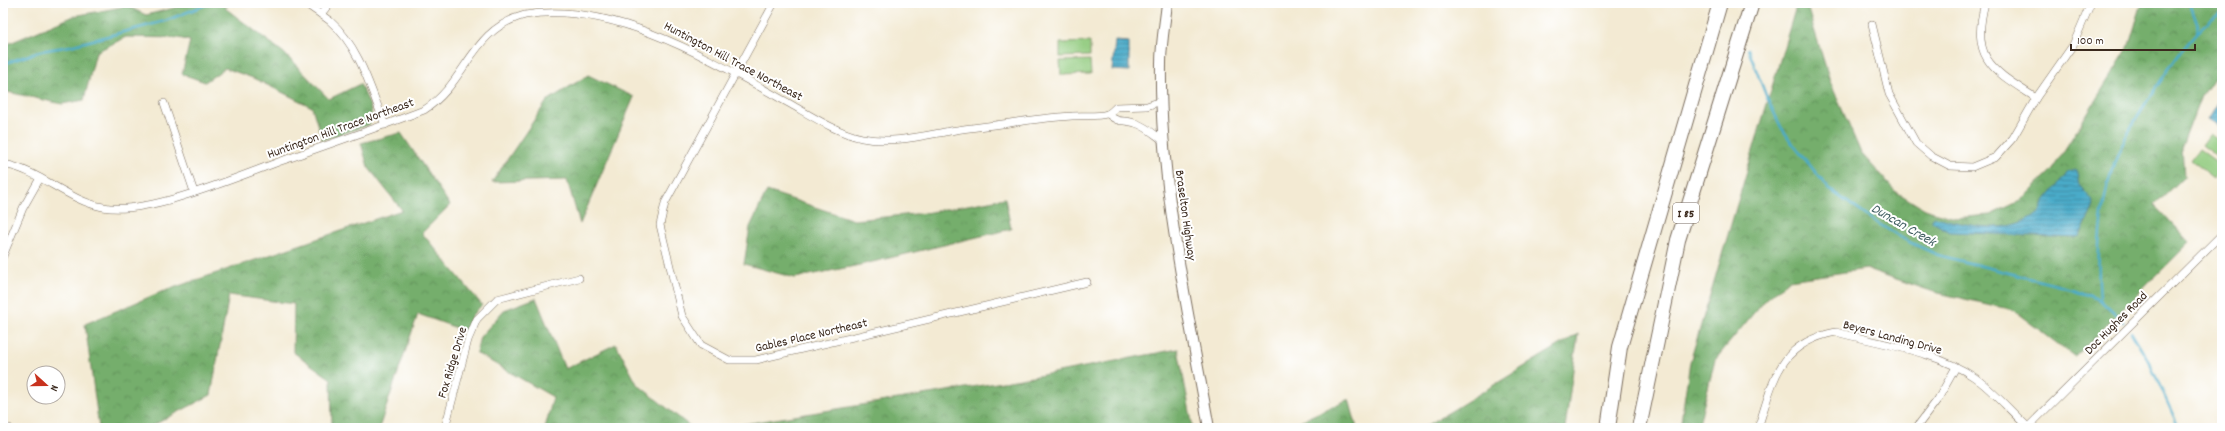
<svg xmlns="http://www.w3.org/2000/svg" width="2225" height="431" font-family="Dekko,sans-serif">
  <style>
    .forest { fill: url(#forest-crowns); stroke: #586c45 }
    .garden { fill: #90ca7d; stroke: #667a4e }
    .water { fill: url(#water-rules); stroke: #426a74 }
    .lines { fill: none; stroke-linecap: round; stroke-linejoin: round }
    .stream { stroke: #4aabc9; stroke-width: 2.5 }
    .street-casing { stroke: #7b6d5d; stroke-width: 8 }
    .secondary-casing { stroke: #7b6d5d; stroke-width: 12 }
    .highway-casing { stroke: #7b6d5d; stroke-width: 16 }
    .street { stroke: #fff; stroke-width: 7 }
    .secondary { stroke: #fff; stroke-width: 10 }
    .highway { stroke: #fff; stroke-width: 14 }
    .labels { text-anchor: middle; stroke-width: 4; stroke-linejoin: round; paint-order: stroke }
    .shield { fill: #fff; stroke: #766a62; stroke-width: 1 }
    .shield-label { font-size: 12px; font-weight: bold; fill: #3b2a1e }
    .street-label { font-size: 13px; fill: #3b2a1e; stroke: #fff }
    .water-label { font-size: 14px; font-style: italic; fill: #415e62; stroke: #fff }
  </style>
  <defs>
    <pattern id="forest-crowns" width="20" height="18" patternUnits="userSpaceOnUse"><rect width="20" height="18" fill="#74ae6c"/><path d="M2 6a3 3 0 1 1 6 0M12 15a3 3 0 1 1 6 0" fill="none" stroke="#608e58"/></pattern>
    <pattern id="water-rules" width="6" height="5" patternUnits="userSpaceOnUse"><rect width="6" height="5" fill="#4aabc9"/><path d="M0 2.5h6" fill="none" stroke="#3f8ba3"/></pattern>
  </defs>
  <rect width="100%" height="100%" fill="#fff"/>
  <filter id="ink" filterUnits="userSpaceOnUse"><feTurbulence type="fractalNoise" baseFrequency=".025" numOctaves="2"/><feDisplacementMap in="SourceGraphic" scale="8" xChannelSelector="R" yChannelSelector="G"/><feConvolveMatrix kernelMatrix="1 2 1 2 8 2 1 2 1" color-interpolation-filters="sRGB"/></filter>
  <filter id="wash" filterUnits="userSpaceOnUse"><feTurbulence type="fractalNoise" baseFrequency=".012" numOctaves="4" result="noise"/><feDisplacementMap in="SourceGraphic" scale="16" xChannelSelector="R" yChannelSelector="G"/><feGaussianBlur stdDeviation="0.9" result="paint"/><feColorMatrix in="noise" values="0 0 0 0 0 0 0 0 0 0 0 0 0 0 0 0 0 1.4 0 .05"/><feComposite in="paint" operator="in"/></filter>
  <g filter="url(#wash)">
    <rect width="100%" height="100%" fill="#f3ead3"/>
    <g class="forest">
      <path d="M 194,3 L 231,3 L 225,8 L 284,53 L 329,99 L 360,84 C 366,97 376,112 369,125 L 322,140 L 312,107 L 253,78 L 225,68 L 205,82 L 182,74 L 190,41 L 179,38 L 126,37 L 96,52 L 84,100 L 62,104 L 3,91 L 3,46 L 74,16 L 127,6 L 146,15 Z"/>
      <path d="M 1797,3 L 1806,3 L 1831,84 L 1861,153 L 1895,191 L 1924,209 L 1955,218 L 1990,215 L 2020,201 L 2052,170 L 2128,48 L 2142,3 L 2222,3 L 2222,65 L 2201,96 L 2182,146 L 2184,177 L 2155,205 L 2190,242 L 2075,357 L 2013,310 L 1934,292 L 1867,269 L 1789,280 L 1762,303 L 1715,360 L 1698,428 L 1680,428 L 1690,362 Z"/>
      <path d="M 588,75 L 634,97 L 580,224 L 567,180 L 492,182 L 547,101 Z"/>
      <path d="M 401,133 L 450,205 L 422,233 L 482,305 L 472,315 L 465,331 L 418,314 L 379,428 L 332,428 L 331,379 L 293,352 L 294,304 L 229,295 L 211,395 L 148,428 L 99,428 L 85,324 L 161,292 L 402,210 L 368,167 L 361,143 Z"/>
      <path d="M 767,191 L 854,220 L 925,213 L 1005,198 L 1011,229 L 860,265 L 795,278 L 744,264 L 750,227 Z"/>
      <path d="M 536,298 L 565,369 L 616,344 L 637,384 L 692,428 L 545,428 L 553,397 L 476,353 L 480,337 L 504,310 Z"/>
      <path d="M 1578,334 L 1565,428 L 1423,428 Z"/>
      <path d="M 1178,349 L 1193,428 L 720,428 L 1027,378 Z"/>
      <path d="M 1349,399 L 1357,428 L 1281,428 L 1291,425 Z"/>
    </g>
    <g class="garden">
      <path d="M 1090,42 L 1090,56 L 1060,57 L 1060,43 Z"/>
      <path d="M 1090,60 L 1091,74 L 1061,75 L 1060,61 Z"/>
      <path d="M 2210,134 L 2222,143 L 2222,160 L 2202,145 Z"/>
      <path d="M 2199,149 L 2222,166 L 2214,178 L 2191,160 Z"/>
    </g>
    <g class="water">
      <path d="M 1115,41 L 1129,42 L 1129,71 L 1112,70 Z"/>
      <path d="M 2222,96 L 2222,126 L 2221,127 L 2208,119 Z"/>
      <path d="M 2075,170 L 2077,173 L 2079,185 L 2092,200 L 2094,206 L 2080,236 L 2074,238 L 1950,232 L 1932,222 L 1932,219 L 1935,217 C 1968,225 2010,237 2039,212 C 2043,209 2042,204 2045,201 C 2052,191 2061,182 2068,172 Z"/>
    </g>
    <g class="lines">
      <g class="stream">
        <path d="M 2190,3 L 2198,25 L 2197,33"/>
        <path d="M 1748,49 L 1767,98 L 1781,127 L 1792,143 L 1829,189 L 1874,221 L 1907,241 L 1938,255 L 2072,289 L 2100,300 L 2123,322"/>
        <path d="M 3,64 L 41,51 L 70,46 L 165,21 L 210,3"/>
        <path d="M 2100,300 C 2096,249 2100,192 2122,145 C 2132,123 2146,102 2160,82 C 2177,56 2196,29 2222,12"/>
        <path d="M 2131,332 L 2150,364 L 2179,428"/>
      </g>
    </g>
  </g>
  <g filter="url(#ink)">
    <g class="lines">
      <defs>
        <g id="street">
          <path d="M 305,3 C 313,9 322,15 330,21 C 360,47 371,90 385,125"/>
          <path d="M 774,3 L 665,203 L 660,225 L 682,316 L 701,345 L 729,360 L 756,360 L 1087,282"/>
          <path d="M 1985,3 C 1970,60 1993,70 2036,98"/>
          <path d="M 321,14 L 330,3"/>
          <path d="M 1872,24 L 1889,94 L 1916,143 L 1931,156 L 1950,166 L 1972,167 L 1996,157 L 2013,138 L 2036,98 L 2073,45 L 2091,3"/>
          <path d="M 164,103 L 194,192"/>
          <path d="M 1108,114 C 1119,124 1122,119 1135,123 C 1146,126 1155,135 1165,142"/>
          <path d="M 3,164 C 40,170 66,200 103,207 C 147,216 239,176 284,160 C 330,144 377,128 424,110 C 467,83 470,29 525,15 C 616,0 716,63 792,105 C 813,117 838,133 862,138 C 891,144 922,136 950,131 C 974,127 998,125 1023,121 C 1039,119 1056,117 1072,116 C 1083,115 1097,117 1107,114 C 1110,113 1114,109 1116,107 L 1147,106 L 1161,101"/>
          <path d="M 3,256 L 23,208 L 40,178"/>
          <path d="M 8,428 L 9,428"/>
          <path d="M 445,428 L 468,340 L 477,319 L 497,299 L 579,278"/>
          <path d="M 1758,428 C 1774,380 1778,343 1836,332 C 1880,344 1936,351 1974,377 C 1993,390 2010,411 2028,427"/>
          <path d="M 1916,428 L 1938,399 L 1956,367"/>
          <path d="M 2027,428 L 2222,234"/>
        </g>
        <path id="secondary" d="M 1167,3 C 1165,23 1161,43 1161,63 C 1159,186 1188,308 1209,428"/>
        <g id="highway">
          <path d="M 1608,428 L 1620,347 L 1720,3"/>
          <path d="M 1639,428 L 1678,240 L 1752,3"/>
        </g>
      </defs>
      <use href="#street" class="street-casing"/>
      <use href="#secondary" class="secondary-casing"/>
      <use href="#highway" class="highway-casing"/>
      <use href="#street" class="street"/>
      <use href="#secondary" class="secondary"/>
      <use href="#highway" class="highway"/>
    </g>
  </g>
  <g class="labels">
    <rect class="shield" x="1673" y="203" width="26" height="20" rx="3"/>
    <g class="shield-label">
      <text x="1686" y="217">I 85</text>
    </g>
    <g class="street-label">
      <text transform="translate(734 60) rotate(28)" y="5">Huntington Hill Trace Northeast</text>
      <text transform="translate(340 127) rotate(-20)" y="5">Huntington Hill Trace Northeast</text>
      <text transform="translate(1187 215) rotate(82)" y="5">Braselton Highway</text>
      <text transform="translate(2115 322) rotate(-45)" y="5">Doc Hughes Road</text>
      <text transform="translate(811 334) rotate(-13)" y="5">Gables Place Northeast</text>
      <text transform="translate(1893 336) rotate(15)" y="5">Beyers Landing Drive</text>
      <text transform="translate(451 362) rotate(-73)" y="5">Fox Ridge Drive</text>
    </g>
    <g class="water-label">
      <text transform="translate(1904 224) rotate(30)" y="5">Duncan Creek</text>
    </g>
  </g>
  <rect width="2225" height="431" fill="none" stroke="#fff" stroke-width="16"/>
  <g transform="translate(46 385) rotate(111)"><circle r="19" fill="#ffffff" stroke="#b1aaa5"/>
  <path d="M0-3L7 15L0 10L-7 15Z" fill="#c8321e"/>
  <text y="-6" font-size="11" font-weight="bold" text-anchor="middle" fill="#3b2a1e">N</text>
  </g>
  <path d="M2071 44v6h124v-6" fill="none" stroke="#3b2a1e" stroke-width="2"/>
  <text x="2077" y="44" font-size="12" fill="#3b2a1e" stroke="#ffffff" stroke-width="3" paint-order="stroke">100 m</text>
</svg>
